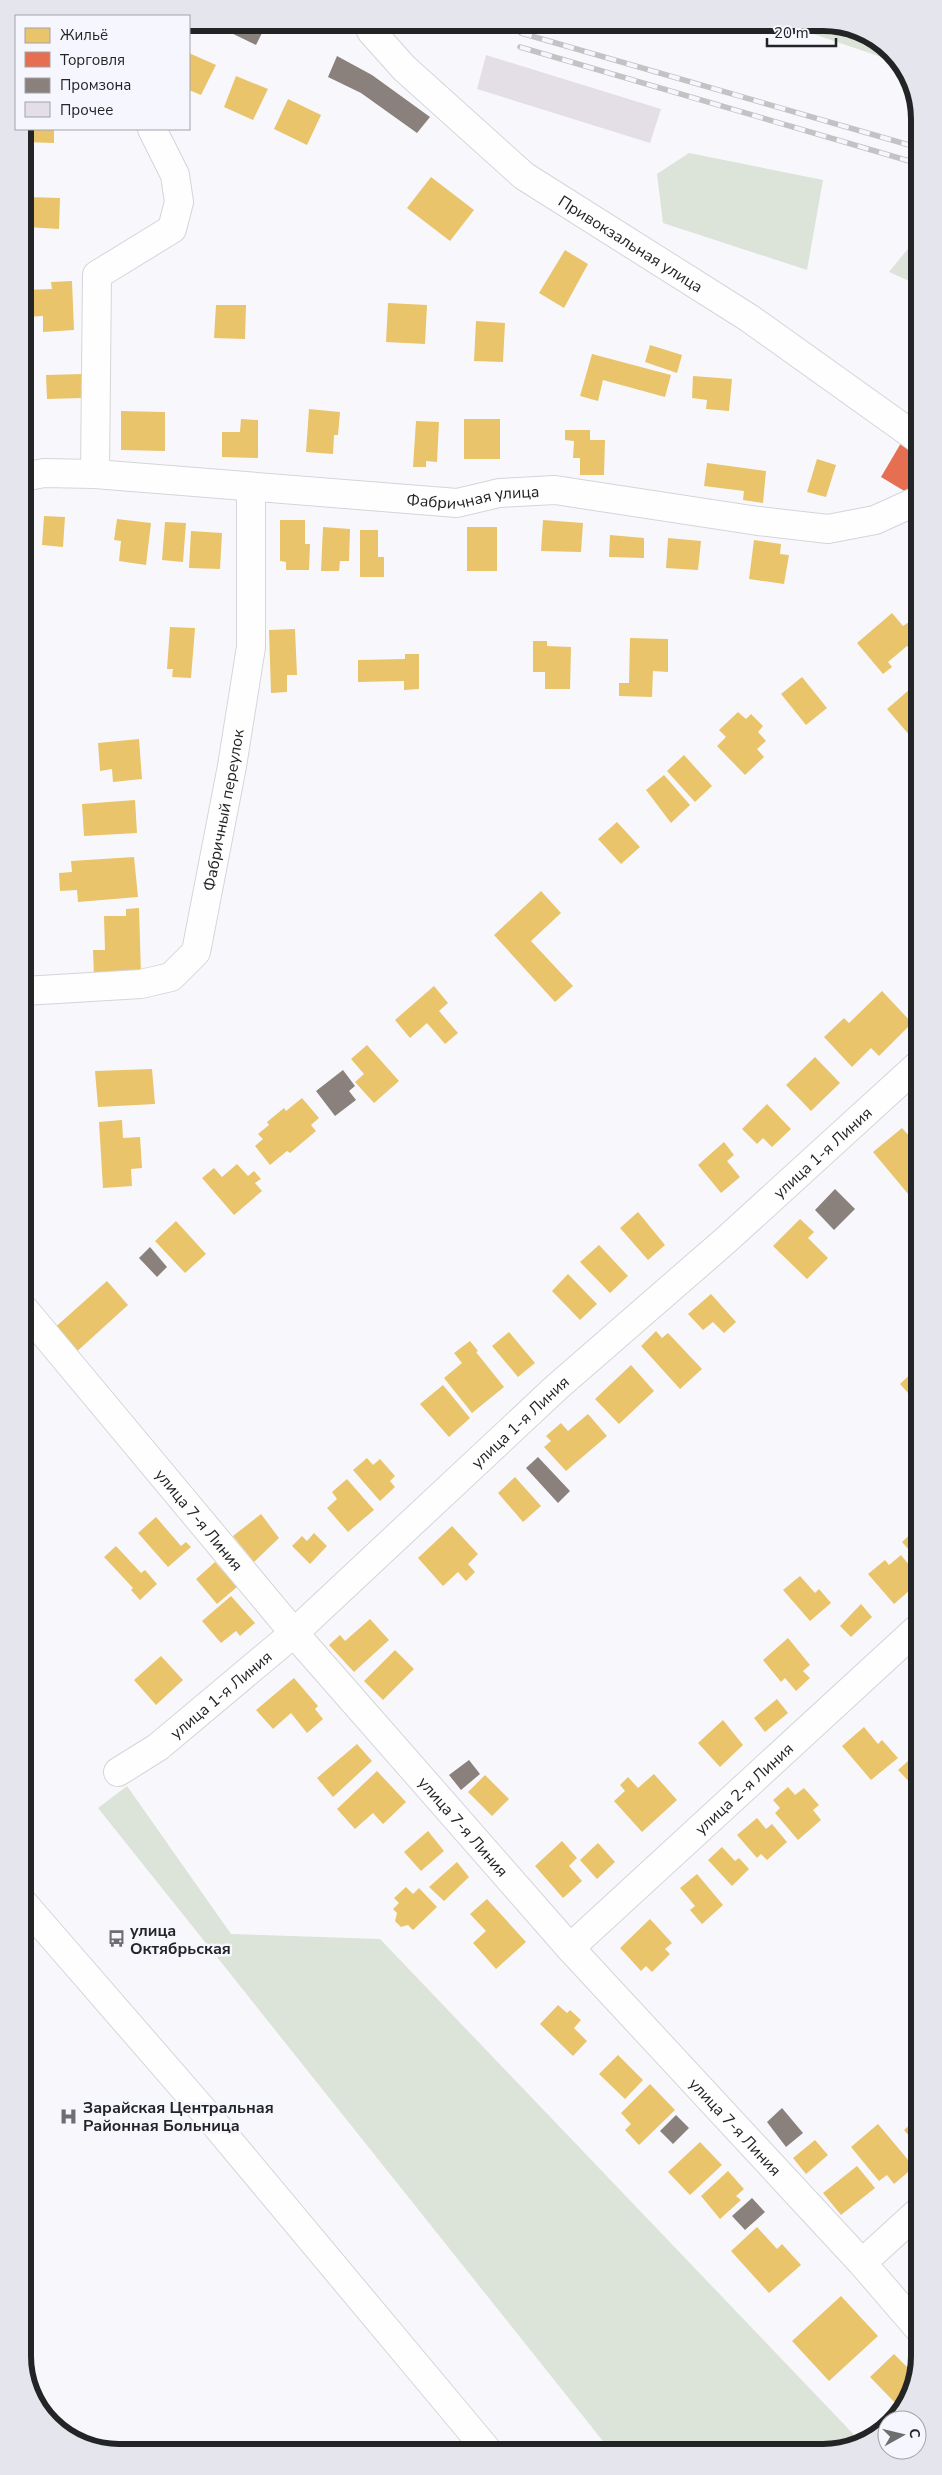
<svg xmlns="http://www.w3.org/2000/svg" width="942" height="2475" font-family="'Nunito Sans',sans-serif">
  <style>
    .green { fill: #dce3d8 }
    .homes { fill: #e9c46a }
    .shops { fill: #e76f51 }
    .industry { fill: #8a817c }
    .building { fill: #e4dfe7 }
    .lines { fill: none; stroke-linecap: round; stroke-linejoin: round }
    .minor-casing { stroke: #d4d5d8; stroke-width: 30 }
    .major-casing { stroke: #d4d5d8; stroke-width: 30 }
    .minor { stroke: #fefeff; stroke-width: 28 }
    .major { stroke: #fefeff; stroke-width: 28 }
    .rail-casing { stroke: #c3c3c4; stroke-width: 5.5 }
    .rail { stroke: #f6f7fe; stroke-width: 4; stroke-dasharray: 11; stroke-linecap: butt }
    .labels { text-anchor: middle; stroke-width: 5; stroke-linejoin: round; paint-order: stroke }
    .street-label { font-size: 16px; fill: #232426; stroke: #f6f7fe }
    .poi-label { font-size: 16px; font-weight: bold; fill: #232426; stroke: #f6f7fe; text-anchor: start }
    .rim { fill: none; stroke: #232426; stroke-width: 6 }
  </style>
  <rect width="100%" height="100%" fill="#f8f8fc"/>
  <g class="green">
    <path d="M 781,23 L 829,23 L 886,46 L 896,62 Z"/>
    <path d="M 689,153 L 823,180 L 807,270 L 663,223 L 657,174 Z"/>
    <path d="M 916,239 L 916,284 L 889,272 Z"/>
    <path d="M 127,1786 L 231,1934 L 380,1939 L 860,2441 L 848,2449 L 610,2450 L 98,1808 Z"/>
  </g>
  <g class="homes">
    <path d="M 189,53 L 216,65 L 201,95 L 189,90 Z"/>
    <path d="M 236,76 L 268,89 L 253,120 L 224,107 Z"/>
    <path d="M 288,99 L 321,115 L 307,145 L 274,129 Z"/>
    <path d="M 23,129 L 54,129 L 54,143 L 23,142 Z"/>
    <path d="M 431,177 L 474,210 L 450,241 L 407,208 Z"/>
    <path d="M 27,197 L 60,198 L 59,229 L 26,227 Z"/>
    <path d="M 565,250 L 588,264 L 564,308 L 539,293 Z"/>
    <path d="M 72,281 L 74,330 L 43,332 L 43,316 L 25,317 L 24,290 L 52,289 L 51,282 Z"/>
    <path d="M 388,303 L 427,305 L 425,344 L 386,342 Z"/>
    <path d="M 216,305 L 246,305 L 245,339 L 214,338 Z"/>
    <path d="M 476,321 L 505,323 L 503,362 L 474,361 Z"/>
    <path d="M 650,345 L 682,355 L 677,373 L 645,362 Z"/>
    <path d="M 592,354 L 671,375 L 665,397 L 603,380 L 598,401 L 580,396 Z"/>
    <path d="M 82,374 L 83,398 L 47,399 L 46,375 Z"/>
    <path d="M 693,376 L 732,379 L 729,411 L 706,409 L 707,400 L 692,398 Z"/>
    <path d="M 309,409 L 340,412 L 338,435 L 334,435 L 333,454 L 306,452 Z"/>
    <path d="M 121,411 L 165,412 L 165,451 L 121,450 Z"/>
    <path d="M 241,419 L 258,420 L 258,458 L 222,457 L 222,432 L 240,432 Z"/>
    <rect x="464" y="419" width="36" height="40"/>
    <path d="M 416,421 L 439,422 L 437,462 L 426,461 L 426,467 L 413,467 Z"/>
    <path d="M 565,430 L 590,430 L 590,440 L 605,440 L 604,475 L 580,475 L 580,458 L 573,458 L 574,441 L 565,440 Z"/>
    <path d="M 817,459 L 836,465 L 826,497 L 807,492 Z"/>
    <path d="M 707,463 L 766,471 L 763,503 L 743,500 L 744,491 L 704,486 Z"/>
    <path d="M 44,516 L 65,517 L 63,547 L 42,545 Z"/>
    <path d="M 117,519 L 151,523 L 146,565 L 119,561 L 121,541 L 114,540 Z"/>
    <path d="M 280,520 L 305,520 L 305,544 L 310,544 L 309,570 L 286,570 L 286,562 L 280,561 Z"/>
    <path d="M 543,520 L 583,523 L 581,552 L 541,551 Z"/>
    <path d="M 165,522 L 186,523 L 183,562 L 162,560 Z"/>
    <path d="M 323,527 L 350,529 L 349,561 L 340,561 L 339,571 L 321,571 Z"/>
    <rect x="467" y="527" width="30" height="44"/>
    <path d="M 360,530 L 378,530 L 378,557 L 384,557 L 384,577 L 360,577 Z"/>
    <path d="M 191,531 L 222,533 L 220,569 L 189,568 Z"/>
    <path d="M 610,535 L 644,538 L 644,558 L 609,557 Z"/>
    <path d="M 668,538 L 701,541 L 698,570 L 666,568 Z"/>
    <path d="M 754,540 L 781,544 L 780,554 L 789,555 L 784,584 L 749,579 Z"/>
    <path d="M 892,613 L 903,626 L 909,622 L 917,631 L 917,647 L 912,651 L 907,646 L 888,662 L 892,667 L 883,674 L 857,643 Z"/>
    <path d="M 170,627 L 195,628 L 191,678 L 172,677 L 173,669 L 167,669 Z"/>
    <path d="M 295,629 L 297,675 L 287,675 L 287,692 L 271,693 L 269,630 Z"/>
    <path d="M 630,638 L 668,639 L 668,672 L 653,671 L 652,697 L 619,696 L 619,683 L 629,683 Z"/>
    <path d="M 533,641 L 547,641 L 547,646 L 571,647 L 570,689 L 545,689 L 545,672 L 533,672 Z"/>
    <path d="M 405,654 L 419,654 L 419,689 L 404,690 L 404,681 L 358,682 L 358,660 L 405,659 Z"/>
    <path d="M 802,677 L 827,708 L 806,725 L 781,694 Z"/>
    <path d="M 917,683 L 917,744 L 887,709 Z"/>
    <path d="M 738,712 L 746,719 L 751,714 L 763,726 L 758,732 L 766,741 L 757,749 L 764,757 L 745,775 L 717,746 L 726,737 L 719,730 Z"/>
    <path d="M 139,739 L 142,779 L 113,782 L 112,769 L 100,771 L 98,743 Z"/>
    <path d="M 684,755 L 712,786 L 695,802 L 667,771 Z"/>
    <path d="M 664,775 L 690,805 L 671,823 L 646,790 Z"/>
    <path d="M 135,800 L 137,833 L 84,836 L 82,804 Z"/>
    <path d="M 617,822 L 640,847 L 621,864 L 598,839 Z"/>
    <path d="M 134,857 L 138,897 L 78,902 L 77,890 L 60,891 L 59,873 L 72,872 L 71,861 Z"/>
    <path d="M 541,891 L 561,913 L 531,941 L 573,986 L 555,1002 L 494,935 Z"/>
    <path d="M 139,908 L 141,975 L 94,977 L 93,950 L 105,950 L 104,916 L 126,916 L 126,909 Z"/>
    <path d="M 917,917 L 917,942 L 911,935 L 915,930 L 910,924 Z"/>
    <path d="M 434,986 L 448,1003 L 439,1011 L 458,1033 L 445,1044 L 427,1023 L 410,1038 L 395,1020 Z"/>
    <path d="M 882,991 L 912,1023 L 879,1056 L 871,1048 L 852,1067 L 824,1037 L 844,1018 L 849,1023 Z"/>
    <path d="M 367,1045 L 399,1081 L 374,1103 L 355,1082 L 364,1074 L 351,1059 Z"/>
    <path d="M 815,1057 L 840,1083 L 811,1111 L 786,1085 Z"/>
    <path d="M 152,1069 L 155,1104 L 98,1107 L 95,1071 Z"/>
    <path d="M 302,1098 L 319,1118 L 311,1125 L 316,1131 L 290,1153 L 287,1151 L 270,1165 L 255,1146 L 263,1139 L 258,1134 L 269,1125 L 267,1122 L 284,1108 L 286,1111 Z"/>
    <path d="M 767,1104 L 791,1129 L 772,1147 L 763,1138 L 757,1144 L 742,1129 Z"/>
    <path d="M 122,1120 L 123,1138 L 140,1137 L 142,1168 L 131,1169 L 132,1186 L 103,1188 L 99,1122 Z"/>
    <path d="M 902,1128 L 918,1146 L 918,1187 L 909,1195 L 873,1152 Z"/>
    <path d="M 724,1142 L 734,1155 L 727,1161 L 740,1177 L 721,1193 L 698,1165 Z"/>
    <path d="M 237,1164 L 248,1176 L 254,1171 L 261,1179 L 255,1183 L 262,1191 L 234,1215 L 202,1178 L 214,1168 L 222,1177 Z"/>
    <path d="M 638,1212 L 665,1245 L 648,1260 L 620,1228 Z"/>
    <path d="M 800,1219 L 814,1232 L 808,1238 L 828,1258 L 807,1279 L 773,1246 Z"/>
    <path d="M 176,1221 L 206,1254 L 185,1273 L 155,1241 Z"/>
    <path d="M 599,1245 L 628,1276 L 610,1293 L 580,1262 Z"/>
    <path d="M 568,1274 L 597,1304 L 580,1320 L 552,1291 Z"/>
    <path d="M 107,1281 L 128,1305 L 73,1355 L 51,1331 Z"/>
    <path d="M 711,1294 L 736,1322 L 724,1333 L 713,1322 L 703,1330 L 688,1314 Z"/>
    <path d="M 656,1331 L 662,1338 L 668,1333 L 702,1369 L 680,1389 L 641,1346 Z"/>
    <path d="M 509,1332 L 535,1363 L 518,1377 L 492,1346 Z"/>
    <path d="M 470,1341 L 478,1351 L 476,1352 L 504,1387 L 472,1413 L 444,1378 L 462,1363 L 454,1353 Z"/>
    <path d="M 631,1365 L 654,1391 L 619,1424 L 595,1399 Z"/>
    <path d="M 918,1367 L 918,1404 L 900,1384 Z"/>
    <path d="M 443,1385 L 470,1418 L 449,1437 L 420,1404 Z"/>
    <path d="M 588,1414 L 607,1436 L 566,1471 L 544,1447 L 551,1441 L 546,1436 L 561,1423 L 568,1431 Z"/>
    <path d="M 367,1458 L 373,1465 L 380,1459 L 395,1476 L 390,1481 L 395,1487 L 380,1501 L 353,1470 Z"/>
    <path d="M 515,1477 L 541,1506 L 523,1522 L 498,1493 Z"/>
    <path d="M 347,1479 L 374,1510 L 348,1532 L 327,1508 L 337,1499 L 332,1492 Z"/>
    <path d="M 261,1514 L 279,1538 L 254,1562 L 233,1536 Z"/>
    <path d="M 156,1517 L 181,1546 L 186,1542 L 191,1547 L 168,1567 L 138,1533 Z"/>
    <path d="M 452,1526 L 478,1554 L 468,1564 L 475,1572 L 466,1581 L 458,1572 L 443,1586 L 418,1558 Z"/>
    <path d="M 918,1527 L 918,1560 L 902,1542 Z"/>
    <path d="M 314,1533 L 327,1546 L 310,1564 L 292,1546 L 302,1536 L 307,1541 Z"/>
    <path d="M 116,1546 L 141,1573 L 145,1570 L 157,1584 L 140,1600 L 131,1590 L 133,1588 L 104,1557 Z"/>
    <path d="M 901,1555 L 918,1576 L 918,1583 L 894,1604 L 868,1574 L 885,1560 L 889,1565 Z"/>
    <path d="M 215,1562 L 237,1587 L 217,1604 L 196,1579 Z"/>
    <path d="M 800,1576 L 815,1593 L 819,1589 L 831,1603 L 810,1621 L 783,1590 Z"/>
    <path d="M 231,1596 L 255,1623 L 240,1636 L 236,1631 L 221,1643 L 202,1621 Z"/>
    <path d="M 861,1604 L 872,1617 L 851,1637 L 840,1626 Z"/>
    <path d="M 370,1619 L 389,1640 L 354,1672 L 329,1645 L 340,1635 L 345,1641 Z"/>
    <path d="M 788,1638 L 810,1665 L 803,1671 L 810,1678 L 796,1691 L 785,1678 L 781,1682 L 763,1660 Z"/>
    <path d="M 395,1650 L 414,1669 L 383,1700 L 364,1681 Z"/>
    <path d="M 161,1656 L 183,1680 L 156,1705 L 134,1680 Z"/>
    <path d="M 294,1678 L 318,1706 L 315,1709 L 323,1719 L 307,1733 L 291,1713 L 273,1729 L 256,1710 Z"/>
    <path d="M 777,1699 L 788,1713 L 765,1732 L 754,1718 Z"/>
    <path d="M 723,1720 L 743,1745 L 720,1767 L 698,1743 Z"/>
    <path d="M 864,1727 L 878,1744 L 882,1740 L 898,1758 L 871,1780 L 842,1746 Z"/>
    <path d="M 357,1744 L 372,1761 L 333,1797 L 317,1778 Z"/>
    <path d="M 908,1761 L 919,1773 L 919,1792 L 898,1770 Z"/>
    <path d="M 377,1771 L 406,1802 L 383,1824 L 373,1813 L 355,1829 L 337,1809 Z"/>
    <path d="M 654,1774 L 677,1800 L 642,1832 L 614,1801 L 625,1791 L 620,1785 L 628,1777 L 638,1788 Z"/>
    <path d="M 485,1775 L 509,1799 L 492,1816 L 468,1792 Z"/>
    <path d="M 788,1787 L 795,1795 L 804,1788 L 819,1805 L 813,1810 L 821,1820 L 798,1840 L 775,1813 L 780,1808 L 773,1800 Z"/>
    <path d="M 757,1818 L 766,1829 L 772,1824 L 787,1842 L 767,1860 L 761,1854 L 757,1858 L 737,1835 Z"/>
    <path d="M 428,1831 L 444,1851 L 421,1871 L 404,1852 Z"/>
    <path d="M 562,1841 L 577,1858 L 569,1866 L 582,1881 L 563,1898 L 535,1866 Z"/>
    <path d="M 598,1843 L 615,1862 L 597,1879 L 580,1860 Z"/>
    <path d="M 722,1847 L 735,1861 L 739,1858 L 749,1869 L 732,1886 L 708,1860 Z"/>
    <path d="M 457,1862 L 469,1877 L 444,1901 L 429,1887 Z"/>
    <path d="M 697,1874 L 723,1905 L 702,1924 L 690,1910 L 695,1906 L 680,1888 Z"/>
    <path d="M 406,1887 L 413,1894 L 419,1888 L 437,1907 L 413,1930 L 408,1925 L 401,1927 L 395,1921 L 397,1913 L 393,1909 L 399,1903 L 394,1898 Z"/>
    <path d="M 487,1899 L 526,1942 L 496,1969 L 473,1943 L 486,1931 L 470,1914 Z"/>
    <path d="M 650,1919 L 672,1943 L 665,1949 L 670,1954 L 652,1972 L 646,1966 L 641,1971 L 620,1948 Z"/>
    <path d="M 558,2005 L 567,2013 L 570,2010 L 581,2020 L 574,2028 L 587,2041 L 573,2056 L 540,2024 Z"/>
    <path d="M 618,2055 L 643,2080 L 625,2099 L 599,2074 Z"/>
    <path d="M 919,2079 L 919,2095 L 911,2086 Z"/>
    <path d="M 650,2084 L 675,2110 L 639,2145 L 625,2130 L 631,2124 L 621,2113 Z"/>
    <path d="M 919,2117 L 919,2145 L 918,2146 L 904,2130 Z"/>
    <path d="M 878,2124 L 914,2167 L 894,2184 L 887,2175 L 879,2181 L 851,2147 Z"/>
    <path d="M 815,2140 L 828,2155 L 806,2174 L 793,2158 Z"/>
    <path d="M 700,2142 L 722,2165 L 690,2195 L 668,2172 Z"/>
    <path d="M 857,2166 L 875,2188 L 841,2215 L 823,2193 Z"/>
    <path d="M 728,2171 L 744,2189 L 736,2196 L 741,2200 L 720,2219 L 701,2196 Z"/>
    <path d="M 757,2227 L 777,2249 L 782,2244 L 801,2265 L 769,2293 L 731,2251 Z"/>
    <path d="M 841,2296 L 878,2336 L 829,2381 L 792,2341 Z"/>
    <path d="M 894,2354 L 914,2374 L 901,2409 L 870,2377 Z"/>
    <path d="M 305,2441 L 317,2447 L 315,2451 L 254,2452 L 254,2445 L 291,2445 L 302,2449 Z"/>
  </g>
  <path class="shops" d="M 901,443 L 917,453 L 917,474 L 906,492 L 881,477 Z"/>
  <g class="industry">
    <path d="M 226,23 L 255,23 L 265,27 L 256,45 L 223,29 Z"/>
    <path d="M 272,23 L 301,23 L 297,33 Z"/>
    <path d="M 337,56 L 372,75 L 430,117 L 417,133 L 361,93 L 328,77 Z"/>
    <path d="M 343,1070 L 355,1086 L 349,1091 L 356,1100 L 335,1116 L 316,1091 Z"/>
    <path d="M 835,1189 L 855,1209 L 834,1230 L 815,1210 Z"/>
    <path d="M 150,1247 L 167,1267 L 157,1277 L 139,1258 Z"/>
    <path d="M 538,1457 L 570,1491 L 558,1503 L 526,1468 Z"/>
    <path d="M 469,1760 L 480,1774 L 461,1790 L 449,1775 Z"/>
    <path d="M 782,2108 L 803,2133 L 786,2147 L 767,2122 Z"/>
    <path d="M 676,2115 L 689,2128 L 673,2144 L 660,2131 Z"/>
    <path d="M 752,2198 L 765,2212 L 745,2230 L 732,2216 Z"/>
  </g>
  <path class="building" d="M 486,55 L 661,109 L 650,143 L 477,89 Z"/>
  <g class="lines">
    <defs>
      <g id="minor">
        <path id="s1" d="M 368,23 L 371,31 L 404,68 L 524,176 L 749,318 L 917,438"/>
        <path d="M 95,474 L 97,275 L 172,229 L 179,202 L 175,175 L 152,129"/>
        <path id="s2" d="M 23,477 L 44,473 L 95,474 L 457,503 L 499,493 L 555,490 L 758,521 L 828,529 L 875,520 L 917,501"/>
        <path id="s3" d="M 24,991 L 141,984 L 171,977 L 196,952 L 232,766 L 251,647 L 251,487"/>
        <path id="s4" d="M 24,1309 L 294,1633 L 570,1948 L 862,2263 L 919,2329"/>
        <path id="s5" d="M 118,1772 L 158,1747 L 294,1633 L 557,1387 L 726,1240 L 918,1065"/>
        <path id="s6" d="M 570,1948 L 918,1628"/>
        <path d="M 862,2263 L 919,2211"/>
      </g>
      <path id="major" d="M 25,1905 L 209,2117 L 488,2451"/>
    </defs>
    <use href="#minor" class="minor-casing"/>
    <use href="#major" class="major-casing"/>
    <use href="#minor" class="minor"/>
    <use href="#major" class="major"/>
    <defs>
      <g id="rail">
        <path d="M 521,33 L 916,147"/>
        <path d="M 520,47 L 916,163"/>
      </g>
    </defs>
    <use href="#rail" class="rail-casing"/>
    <use href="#rail" class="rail"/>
  </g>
  <defs>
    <symbol id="bus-bare" viewBox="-9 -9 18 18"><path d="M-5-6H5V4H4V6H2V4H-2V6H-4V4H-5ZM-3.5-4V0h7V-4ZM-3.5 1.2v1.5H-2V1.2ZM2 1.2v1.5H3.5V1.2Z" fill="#6e6e71" stroke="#f6f7fe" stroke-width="2.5" paint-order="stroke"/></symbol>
    <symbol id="hospital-bare" viewBox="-9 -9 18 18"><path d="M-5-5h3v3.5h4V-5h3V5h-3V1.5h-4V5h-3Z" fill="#6e6e71" stroke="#f6f7fe" stroke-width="2.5" paint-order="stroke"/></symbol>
  </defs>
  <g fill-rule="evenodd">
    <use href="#bus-bare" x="104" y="1926" width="25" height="25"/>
    <use href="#hospital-bare" x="56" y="2104" width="25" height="25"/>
  </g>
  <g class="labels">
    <g class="street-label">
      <text dy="6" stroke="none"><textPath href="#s1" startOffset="346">Привокзальная улица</textPath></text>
      <text dy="6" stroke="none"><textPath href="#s2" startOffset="452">Фабричная улица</textPath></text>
      <text dy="6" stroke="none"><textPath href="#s3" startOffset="328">Фабричный переулок</textPath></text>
      <text dy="6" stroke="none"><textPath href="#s5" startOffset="939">улица 1-я Линия</textPath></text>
      <text dy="6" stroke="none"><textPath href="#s5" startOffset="534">улица 1-я Линия</textPath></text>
      <text dy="6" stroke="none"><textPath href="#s4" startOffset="274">улица 7-я Линия</textPath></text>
      <text dy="6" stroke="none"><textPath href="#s5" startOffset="129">улица 1-я Линия</textPath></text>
      <text dy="6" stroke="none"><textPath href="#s6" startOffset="236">улица 2-я Линия</textPath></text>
      <text dy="6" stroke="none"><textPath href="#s4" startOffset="679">улица 7-я Линия</textPath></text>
      <text dy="6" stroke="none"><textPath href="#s4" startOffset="1084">улица 7-я Линия</textPath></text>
    </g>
    <g class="poi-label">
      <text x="130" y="1936">улица<tspan x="130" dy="18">Октябрьская</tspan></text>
      <text x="83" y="2113">Зарайская Центральная<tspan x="83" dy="18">Районная Больница</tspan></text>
    </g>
  </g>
  <path d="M0 0H942V2475H0ZM119 31H823A88 88 0 0 1 911 119V2356A88 88 0 0 1 823 2444H119A88 88 0 0 1 31 2356V119A88 88 0 0 1 119 31Z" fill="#e5e6ed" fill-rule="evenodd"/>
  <path class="rim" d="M119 31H823A88 88 0 0 1 911 119V2356A88 88 0 0 1 823 2444H119A88 88 0 0 1 31 2356V119A88 88 0 0 1 119 31Z"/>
  <rect x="15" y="15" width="175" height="115" fill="#f6f7fe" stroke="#a2a3a8"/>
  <rect x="25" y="28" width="25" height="15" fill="#e9c46a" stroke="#a2a3a8"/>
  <text x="60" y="40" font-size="15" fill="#232426">Жильё</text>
  <rect x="25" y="52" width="25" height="15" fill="#e76f51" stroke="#a2a3a8"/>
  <text x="60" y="65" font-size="15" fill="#232426">Торговля</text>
  <rect x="25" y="78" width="25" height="15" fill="#8a817c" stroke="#a2a3a8"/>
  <text x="60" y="90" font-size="15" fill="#232426">Промзона</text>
  <rect x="25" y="102" width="25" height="15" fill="#e4dfe7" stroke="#a2a3a8"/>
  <text x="60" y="115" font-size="15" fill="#232426">Прочее</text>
  <g transform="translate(902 2435) rotate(82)"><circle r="24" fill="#f6f7fe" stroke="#a2a3a8"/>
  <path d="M0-4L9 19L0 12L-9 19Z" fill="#6e6e71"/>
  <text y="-8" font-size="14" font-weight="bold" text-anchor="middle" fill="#232426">С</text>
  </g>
  <path d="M767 38v8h69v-8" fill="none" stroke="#232426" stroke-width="2.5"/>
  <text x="774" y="38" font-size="15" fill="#232426" stroke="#f6f7fe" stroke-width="4" paint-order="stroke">20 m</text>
</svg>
